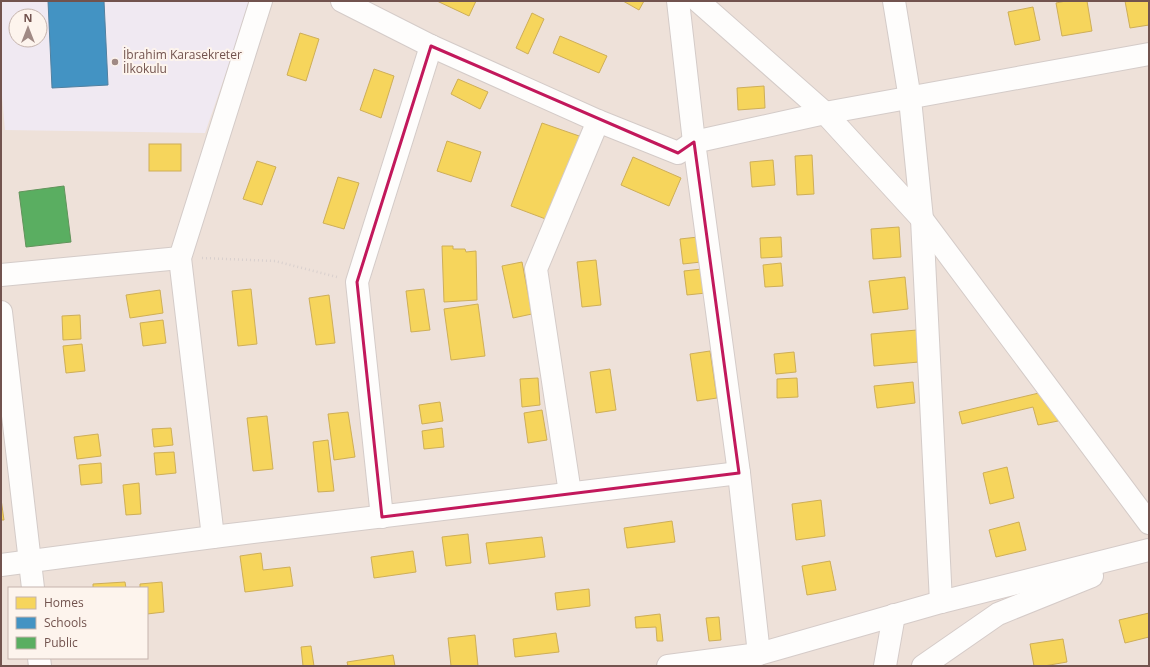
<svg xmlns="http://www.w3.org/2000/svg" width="1150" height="667" font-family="'Open Sans',sans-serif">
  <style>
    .residential { fill: #eee1d9; fill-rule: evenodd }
    .education { fill: #f0e9f2; fill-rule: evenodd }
    .homes { fill: #f6d55c; stroke: #ceae58 }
    .schools { fill: #4393c3; stroke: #5180a0 }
    .public { fill: #5aae61; stroke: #61935b }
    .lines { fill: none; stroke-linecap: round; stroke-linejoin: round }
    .street-casing { stroke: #d4cbc8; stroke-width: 24 }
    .secondary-casing { stroke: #d5cbc8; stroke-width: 24 }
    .path { stroke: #d9d0ce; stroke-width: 2.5; stroke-dasharray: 1 3; stroke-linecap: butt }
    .street { stroke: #fefdfc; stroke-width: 22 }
    .secondary { stroke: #fefdfc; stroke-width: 22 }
    .marked { fill: none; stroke: #c2185b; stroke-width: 3; stroke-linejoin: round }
    .poi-dot { fill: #a08a85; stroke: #fdf4ed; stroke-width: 1.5 }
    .labels { text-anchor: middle; stroke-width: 4; stroke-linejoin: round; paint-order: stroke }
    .poi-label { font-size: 12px; fill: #72534e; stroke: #fdf4ed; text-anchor: start }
  </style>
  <rect width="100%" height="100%" fill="#f6f0eb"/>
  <path class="residential" d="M 1,1 L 1149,1 L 1149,666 L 1,666 ZM 16,16 L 40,16 L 40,40 L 16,40 ZM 9,588 L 147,588 L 147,658 L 9,658 Z"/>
  <path class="education" d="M 1,1 L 251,1 L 205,133 L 5,130 L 1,85 ZM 16,16 L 40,16 L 40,40 L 16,40 Z"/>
  <g class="homes">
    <path d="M 437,1 L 476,1 L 469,16 Z"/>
    <path d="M 623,1 L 644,1 L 639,10 Z"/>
    <path d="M 1066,1 L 1087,1 L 1092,31 L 1062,36 L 1056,3 Z"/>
    <path d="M 1125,1 L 1149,1 L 1149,25 L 1130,28 Z"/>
    <path d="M 1033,7 L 1040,40 L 1015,45 L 1008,12 Z"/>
    <path d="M 532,13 L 544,19 L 528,54 L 516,48 Z"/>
    <path d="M 300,33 L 319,39 L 306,81 L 287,75 Z"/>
    <path d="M 560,36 L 607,56 L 599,73 L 553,53 Z"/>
    <path d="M 374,69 L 394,76 L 381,118 L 360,110 Z"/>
    <path d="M 458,79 L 488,92 L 480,109 L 451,94 Z"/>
    <path d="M 764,86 L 765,108 L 738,110 L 737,88 Z"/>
    <path d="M 542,123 L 582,137 L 551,221 L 511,206 Z"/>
    <path d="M 447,141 L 481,152 L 471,182 L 437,171 Z"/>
    <rect x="149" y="144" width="32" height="27"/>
    <path d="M 812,155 L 814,194 L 797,195 L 795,156 Z"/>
    <path d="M 633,157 L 681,178 L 669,206 L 621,185 Z"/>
    <path d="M 773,160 L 775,185 L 752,187 L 750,162 Z"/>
    <path d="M 257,161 L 276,167 L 262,205 L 243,199 Z"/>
    <path d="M 338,177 L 359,183 L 344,229 L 323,223 Z"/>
    <path d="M 899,227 L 901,257 L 873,259 L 871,229 Z"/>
    <path d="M 698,237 L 701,262 L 683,264 L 680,239 Z"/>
    <path d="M 781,237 L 782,257 L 761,258 L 760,238 Z"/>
    <path d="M 442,246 L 453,246 L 453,249 L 465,249 L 466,252 L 476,251 L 477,300 L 444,302 Z"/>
    <path d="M 596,260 L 601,305 L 582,307 L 577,262 Z"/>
    <path d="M 522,262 L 532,314 L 513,318 L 502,266 Z"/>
    <path d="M 781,263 L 783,286 L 765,287 L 763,265 Z"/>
    <path d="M 702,269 L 706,293 L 687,295 L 684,271 Z"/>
    <path d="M 905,277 L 908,309 L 873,313 L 869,281 Z"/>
    <path d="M 251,289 L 257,344 L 238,346 L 232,291 Z"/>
    <path d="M 424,289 L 430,330 L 411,332 L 406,291 Z"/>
    <path d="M 160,290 L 163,313 L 130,318 L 126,295 Z"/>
    <path d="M 329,295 L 335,343 L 316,345 L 309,298 Z"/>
    <path d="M 478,304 L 485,356 L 451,360 L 444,309 Z"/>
    <path d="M 80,315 L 81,339 L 63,340 L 62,316 Z"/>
    <path d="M 163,320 L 166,343 L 143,346 L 140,323 Z"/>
    <path d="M 917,330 L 919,362 L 874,366 L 871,334 Z"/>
    <path d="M 82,344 L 85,371 L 66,373 L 63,346 Z"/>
    <path d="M 710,351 L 717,398 L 697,401 L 690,354 Z"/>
    <path d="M 794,352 L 796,372 L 776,374 L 774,354 Z"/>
    <path d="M 610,369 L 616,410 L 596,413 L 590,372 Z"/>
    <path d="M 538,378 L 540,405 L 522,407 L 520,379 Z"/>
    <path d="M 797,378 L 798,397 L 777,398 L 777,379 Z"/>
    <path d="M 913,382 L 915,403 L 877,408 L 874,386 Z"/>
    <path d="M 1043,392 L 1049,399 L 1052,412 L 1056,411 L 1058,421 L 1038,425 L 1033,407 L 962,424 L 959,412 Z"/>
    <path d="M 440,402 L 443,421 L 422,424 L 419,405 Z"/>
    <path d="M 542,410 L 547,440 L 528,443 L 524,413 Z"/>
    <path d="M 348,412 L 355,457 L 334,460 L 328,414 Z"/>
    <path d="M 267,416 L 273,469 L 253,471 L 247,418 Z"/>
    <path d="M 171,428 L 173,445 L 154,447 L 152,429 Z"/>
    <path d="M 442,428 L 444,447 L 424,449 L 422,431 Z"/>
    <path d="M 98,434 L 101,456 L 77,459 L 74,437 Z"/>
    <path d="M 328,440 L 334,491 L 318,492 L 313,442 Z"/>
    <path d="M 174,452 L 176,473 L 156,475 L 154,453 Z"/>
    <path d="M 101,463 L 102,483 L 81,485 L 79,465 Z"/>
    <path d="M 1007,467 L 1014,498 L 990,504 L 983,473 Z"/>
    <path d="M 139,483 L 141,514 L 126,515 L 123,485 Z"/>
    <path d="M 1,499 L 4,520 L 1,520 Z"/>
    <path d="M 821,500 L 825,536 L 796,540 L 792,504 Z"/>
    <path d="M 672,521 L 675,542 L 627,548 L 624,528 Z"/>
    <path d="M 1019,522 L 1026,550 L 996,557 L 989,530 Z"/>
    <path d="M 468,534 L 471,563 L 446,566 L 442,537 Z"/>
    <path d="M 542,537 L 545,557 L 489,564 L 486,543 Z"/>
    <path d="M 413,551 L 416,572 L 374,578 L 371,557 Z"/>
    <path d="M 261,553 L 263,570 L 290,567 L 293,586 L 245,592 L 240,556 Z"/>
    <path d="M 830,561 L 836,590 L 807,595 L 802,566 Z"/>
    <path d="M 125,582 L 126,588 L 93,588 L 93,584 Z"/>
    <path d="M 162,582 L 164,612 L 147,614 L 147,588 L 140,588 L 140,584 Z"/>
    <path d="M 589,589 L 590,606 L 557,610 L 555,593 Z"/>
    <path d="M 1149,613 L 1149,637 L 1125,643 L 1119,620 Z"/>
    <path d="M 660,614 L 663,641 L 657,641 L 656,627 L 636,628 L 635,617 Z"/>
    <path d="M 719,617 L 721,640 L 709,641 L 706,618 Z"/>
    <path d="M 556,633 L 559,652 L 515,657 L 513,639 Z"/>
    <path d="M 475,635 L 478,666 L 451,666 L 448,638 Z"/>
    <path d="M 1063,639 L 1067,662 L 1044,666 L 1034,666 L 1030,644 Z"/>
    <path d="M 311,646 L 314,666 L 303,666 L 301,647 Z"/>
    <path d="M 393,655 L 395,666 L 348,666 L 347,662 Z"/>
  </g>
  <path class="schools" d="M 48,1 L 104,1 L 108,85 L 52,88 Z"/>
  <path class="public" d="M 64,186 L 71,242 L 26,247 L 19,192 Z"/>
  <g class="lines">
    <defs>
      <g id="street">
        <path d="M 342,1 L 431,46 L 598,121 L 678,153 L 694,142 L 825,113 L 1149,54"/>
        <path d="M 678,1 L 694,142 L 739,473 L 759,654"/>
        <path d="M 698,1 L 825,113 L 922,219 L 1149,523"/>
        <path d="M 894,1 L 910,99 L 922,219 L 941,602"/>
        <path d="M 1,275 L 180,258"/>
        <path d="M 1,312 L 33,588"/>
        <path d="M 570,493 L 536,269 L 598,121"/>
        <path d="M 382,517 L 357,282 L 431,46"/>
        <path d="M 213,537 L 180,258 L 261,1"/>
        <path d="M 1,565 L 213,537 L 739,473"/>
        <path d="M 39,658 L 40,666"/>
      </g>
      <g id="secondary">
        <path d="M 668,666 L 759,654 L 941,602 L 1149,550"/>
        <path d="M 885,666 L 894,615"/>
        <path d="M 923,666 L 998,614 L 1092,576"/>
      </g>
    </defs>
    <use href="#street" class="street-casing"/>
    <use href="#secondary" class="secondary-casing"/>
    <path class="path" d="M 202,258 L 275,261 L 337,277"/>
    <use href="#street" class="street"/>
    <use href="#secondary" class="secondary"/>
  </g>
  <path class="marked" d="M 431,46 L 678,153 L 694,142 L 739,473 L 382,517 L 357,282 Z"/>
  <circle class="poi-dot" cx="115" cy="62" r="4"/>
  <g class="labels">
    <g class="poi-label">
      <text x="123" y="59">İbrahim Karasekreter<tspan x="123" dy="14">İlkokulu</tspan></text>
    </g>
  </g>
  <rect width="1150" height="667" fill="none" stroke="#72534e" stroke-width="4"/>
  <rect x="8" y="587" width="140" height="72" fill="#fdf4ed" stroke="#c5b4ad"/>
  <rect x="16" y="597" width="20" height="12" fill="#f6d55c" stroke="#c5b4ad"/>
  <text x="44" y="607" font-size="12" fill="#72534e">Homes</text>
  <rect x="16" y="617" width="20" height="12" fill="#4393c3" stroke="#c5b4ad"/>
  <text x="44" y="627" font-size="12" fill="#72534e">Schools</text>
  <rect x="16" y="637" width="20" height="12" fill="#5aae61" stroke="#c5b4ad"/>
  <text x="44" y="647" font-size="12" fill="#72534e">Public</text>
  <g transform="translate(28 28)"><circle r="19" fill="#fdf4ed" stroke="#c5b4ad"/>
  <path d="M0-3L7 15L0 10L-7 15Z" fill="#a08a85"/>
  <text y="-6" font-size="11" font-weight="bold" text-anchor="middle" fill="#72534e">N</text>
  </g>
</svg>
